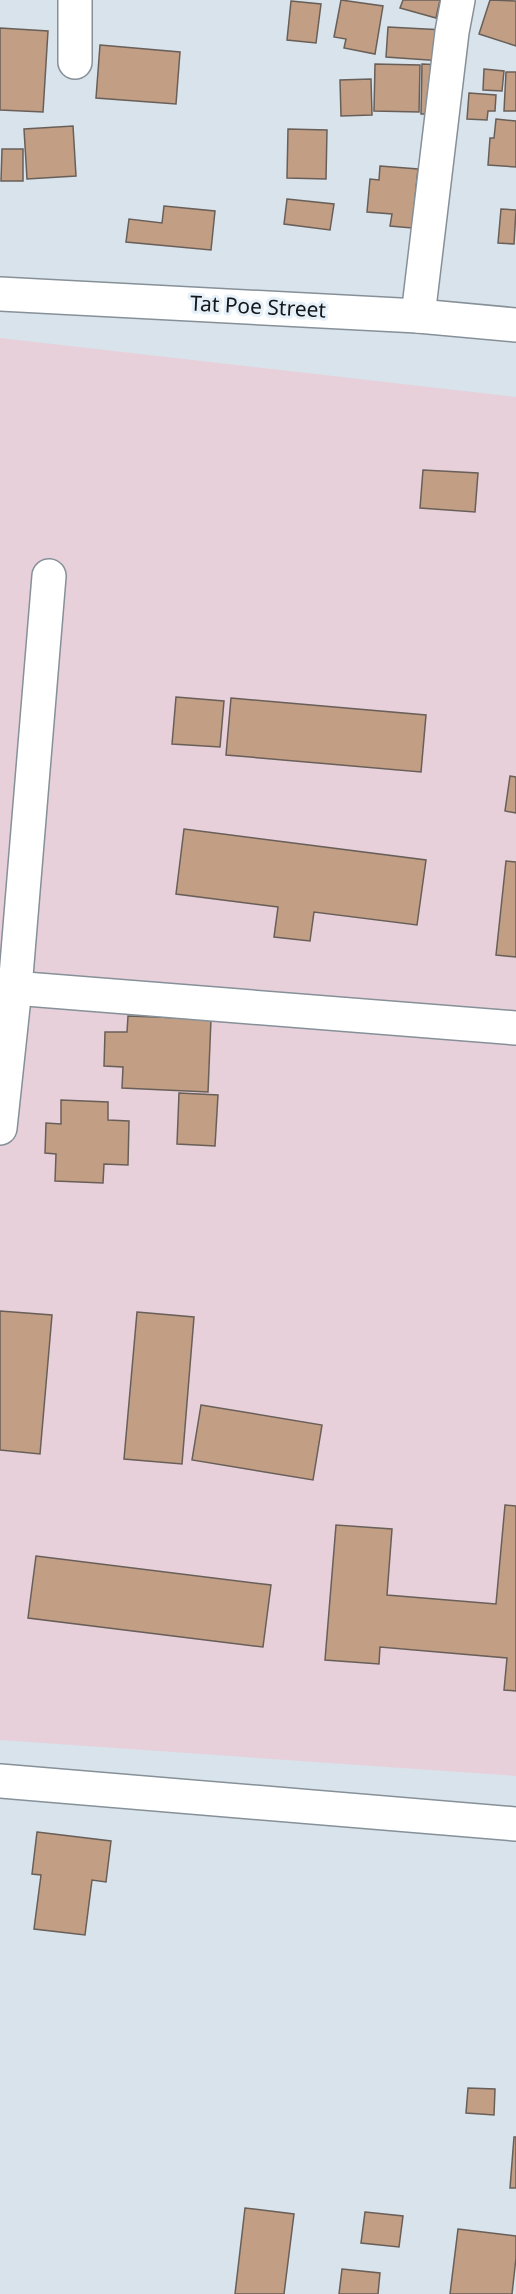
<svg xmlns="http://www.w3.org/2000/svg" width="516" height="2294" font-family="'Noto Sans',sans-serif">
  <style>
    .education { fill: #e7d0da }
    .building { fill: #c29e85; stroke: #695f59; stroke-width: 1.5 }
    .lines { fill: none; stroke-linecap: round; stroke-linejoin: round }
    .minor-casing { stroke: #869098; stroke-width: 36 }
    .minor { stroke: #fff; stroke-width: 33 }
    .labels { text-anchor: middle; stroke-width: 6; stroke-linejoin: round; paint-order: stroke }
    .street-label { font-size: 21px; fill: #14181b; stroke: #e5f0f9 }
  </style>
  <rect width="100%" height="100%" fill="#d8e3eb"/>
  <path class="education" d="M 0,338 L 516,397 L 516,1776 L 0,1740 Z"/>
  <g class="building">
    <path d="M 341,0 L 383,6 L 375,54 L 344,48 L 346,39 L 334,37 Z"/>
    <path d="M 403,0 L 440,0 L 436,18 L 400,8 Z"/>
    <path d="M 490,0 L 516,1 L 516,46 L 479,34 Z"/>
    <path d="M 291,1 L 321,4 L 316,43 L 287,40 Z"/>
    <path d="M 388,27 L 444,30 L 442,61 L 386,57 Z"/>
    <path d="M 0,28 L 48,31 L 43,112 L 0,110 Z"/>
    <path d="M 100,45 L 180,52 L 176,104 L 96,98 Z"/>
    <path d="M 375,64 L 420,65 L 419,112 L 374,111 Z"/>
    <path d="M 422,64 L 442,65 L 441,114 L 421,114 Z"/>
    <path d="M 484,69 L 504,71 L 502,91 L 483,90 Z"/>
    <path d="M 506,72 L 516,72 L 516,111 L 504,111 Z"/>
    <path d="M 371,79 L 372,115 L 341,116 L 340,80 Z"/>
    <path d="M 469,93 L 496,95 L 495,111 L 488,111 L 487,120 L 467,119 Z"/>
    <path d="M 496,119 L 516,121 L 516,167 L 488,165 L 490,138 L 494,138 Z"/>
    <path d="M 73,126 L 76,176 L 27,179 L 24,129 Z"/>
    <path d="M 288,129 L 327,130 L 326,179 L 287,178 Z"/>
    <path d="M 2,149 L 23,149 L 23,181 L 1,181 Z"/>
    <path d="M 380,166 L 418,169 L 412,228 L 390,226 L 392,214 L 367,212 L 370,179 L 379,180 Z"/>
    <path d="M 287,199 L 334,204 L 330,230 L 284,224 Z"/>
    <path d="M 164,206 L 215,211 L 211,250 L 126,242 L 129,219 L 162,223 Z"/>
    <path d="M 501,209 L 516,210 L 514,244 L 498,243 Z"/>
    <path d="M 423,470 L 478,473 L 475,512 L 420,508 Z"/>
    <path d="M 176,697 L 224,701 L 220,747 L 172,744 Z"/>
    <path d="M 231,698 L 426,715 L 421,772 L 226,755 Z"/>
    <path d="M 510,776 L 516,777 L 516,813 L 505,811 Z"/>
    <path d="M 184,829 L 426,860 L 417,925 L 314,912 L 310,941 L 274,937 L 278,907 L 176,894 Z"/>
    <path d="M 506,861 L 516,862 L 516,957 L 496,955 Z"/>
    <path d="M 128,1016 L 211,1019 L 208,1092 L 122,1088 L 123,1067 L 104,1066 L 105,1032 L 127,1032 Z"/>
    <path d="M 179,1093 L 218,1095 L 215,1146 L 177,1144 Z"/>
    <path d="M 61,1100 L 108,1102 L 108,1120 L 129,1121 L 128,1165 L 104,1164 L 103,1183 L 55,1181 L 56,1154 L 45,1153 L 46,1123 L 61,1124 Z"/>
    <path d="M 0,1311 L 52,1315 L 40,1454 L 0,1450 Z"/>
    <path d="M 137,1312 L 194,1317 L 182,1464 L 124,1459 Z"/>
    <path d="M 201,1405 L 322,1425 L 313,1480 L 192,1460 Z"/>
    <path d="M 505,1505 L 516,1506 L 516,1691 L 504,1690 L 507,1658 L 380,1647 L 379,1664 L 325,1660 L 336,1525 L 392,1529 L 387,1595 L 496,1604 Z"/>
    <path d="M 36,1556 L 271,1585 L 263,1647 L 28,1618 Z"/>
    <path d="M 37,1832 L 111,1841 L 106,1882 L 92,1880 L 85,1935 L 34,1929 L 41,1875 L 32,1874 Z"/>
    <path d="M 468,2088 L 495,2089 L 494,2115 L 466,2113 Z"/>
    <path d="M 514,2137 L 516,2137 L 516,2188 L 510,2188 Z"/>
    <path d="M 245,2208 L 294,2214 L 284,2294 L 235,2294 Z"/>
    <path d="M 365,2212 L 403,2216 L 399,2247 L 361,2243 Z"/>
    <path d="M 458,2229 L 516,2236 L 516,2258 L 512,2294 L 450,2294 Z"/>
    <path d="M 342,2269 L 380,2273 L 378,2294 L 339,2294 Z"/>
  </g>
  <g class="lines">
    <defs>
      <g id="minor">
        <path d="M 75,0 L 75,62"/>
        <path d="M 0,294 L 418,316 L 516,325"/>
        <path d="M 418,316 L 452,32 L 458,0"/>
        <path d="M 0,987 L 516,1028"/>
        <path d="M 0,1128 L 15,988 L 49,576"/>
        <path d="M 0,1781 L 516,1824"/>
      </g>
    </defs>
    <use href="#minor" class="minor-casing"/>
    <use href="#minor" class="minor"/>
  </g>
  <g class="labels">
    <g class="street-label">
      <text transform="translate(258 307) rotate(3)" y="7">Tat Poe Street</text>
    </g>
  </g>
</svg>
